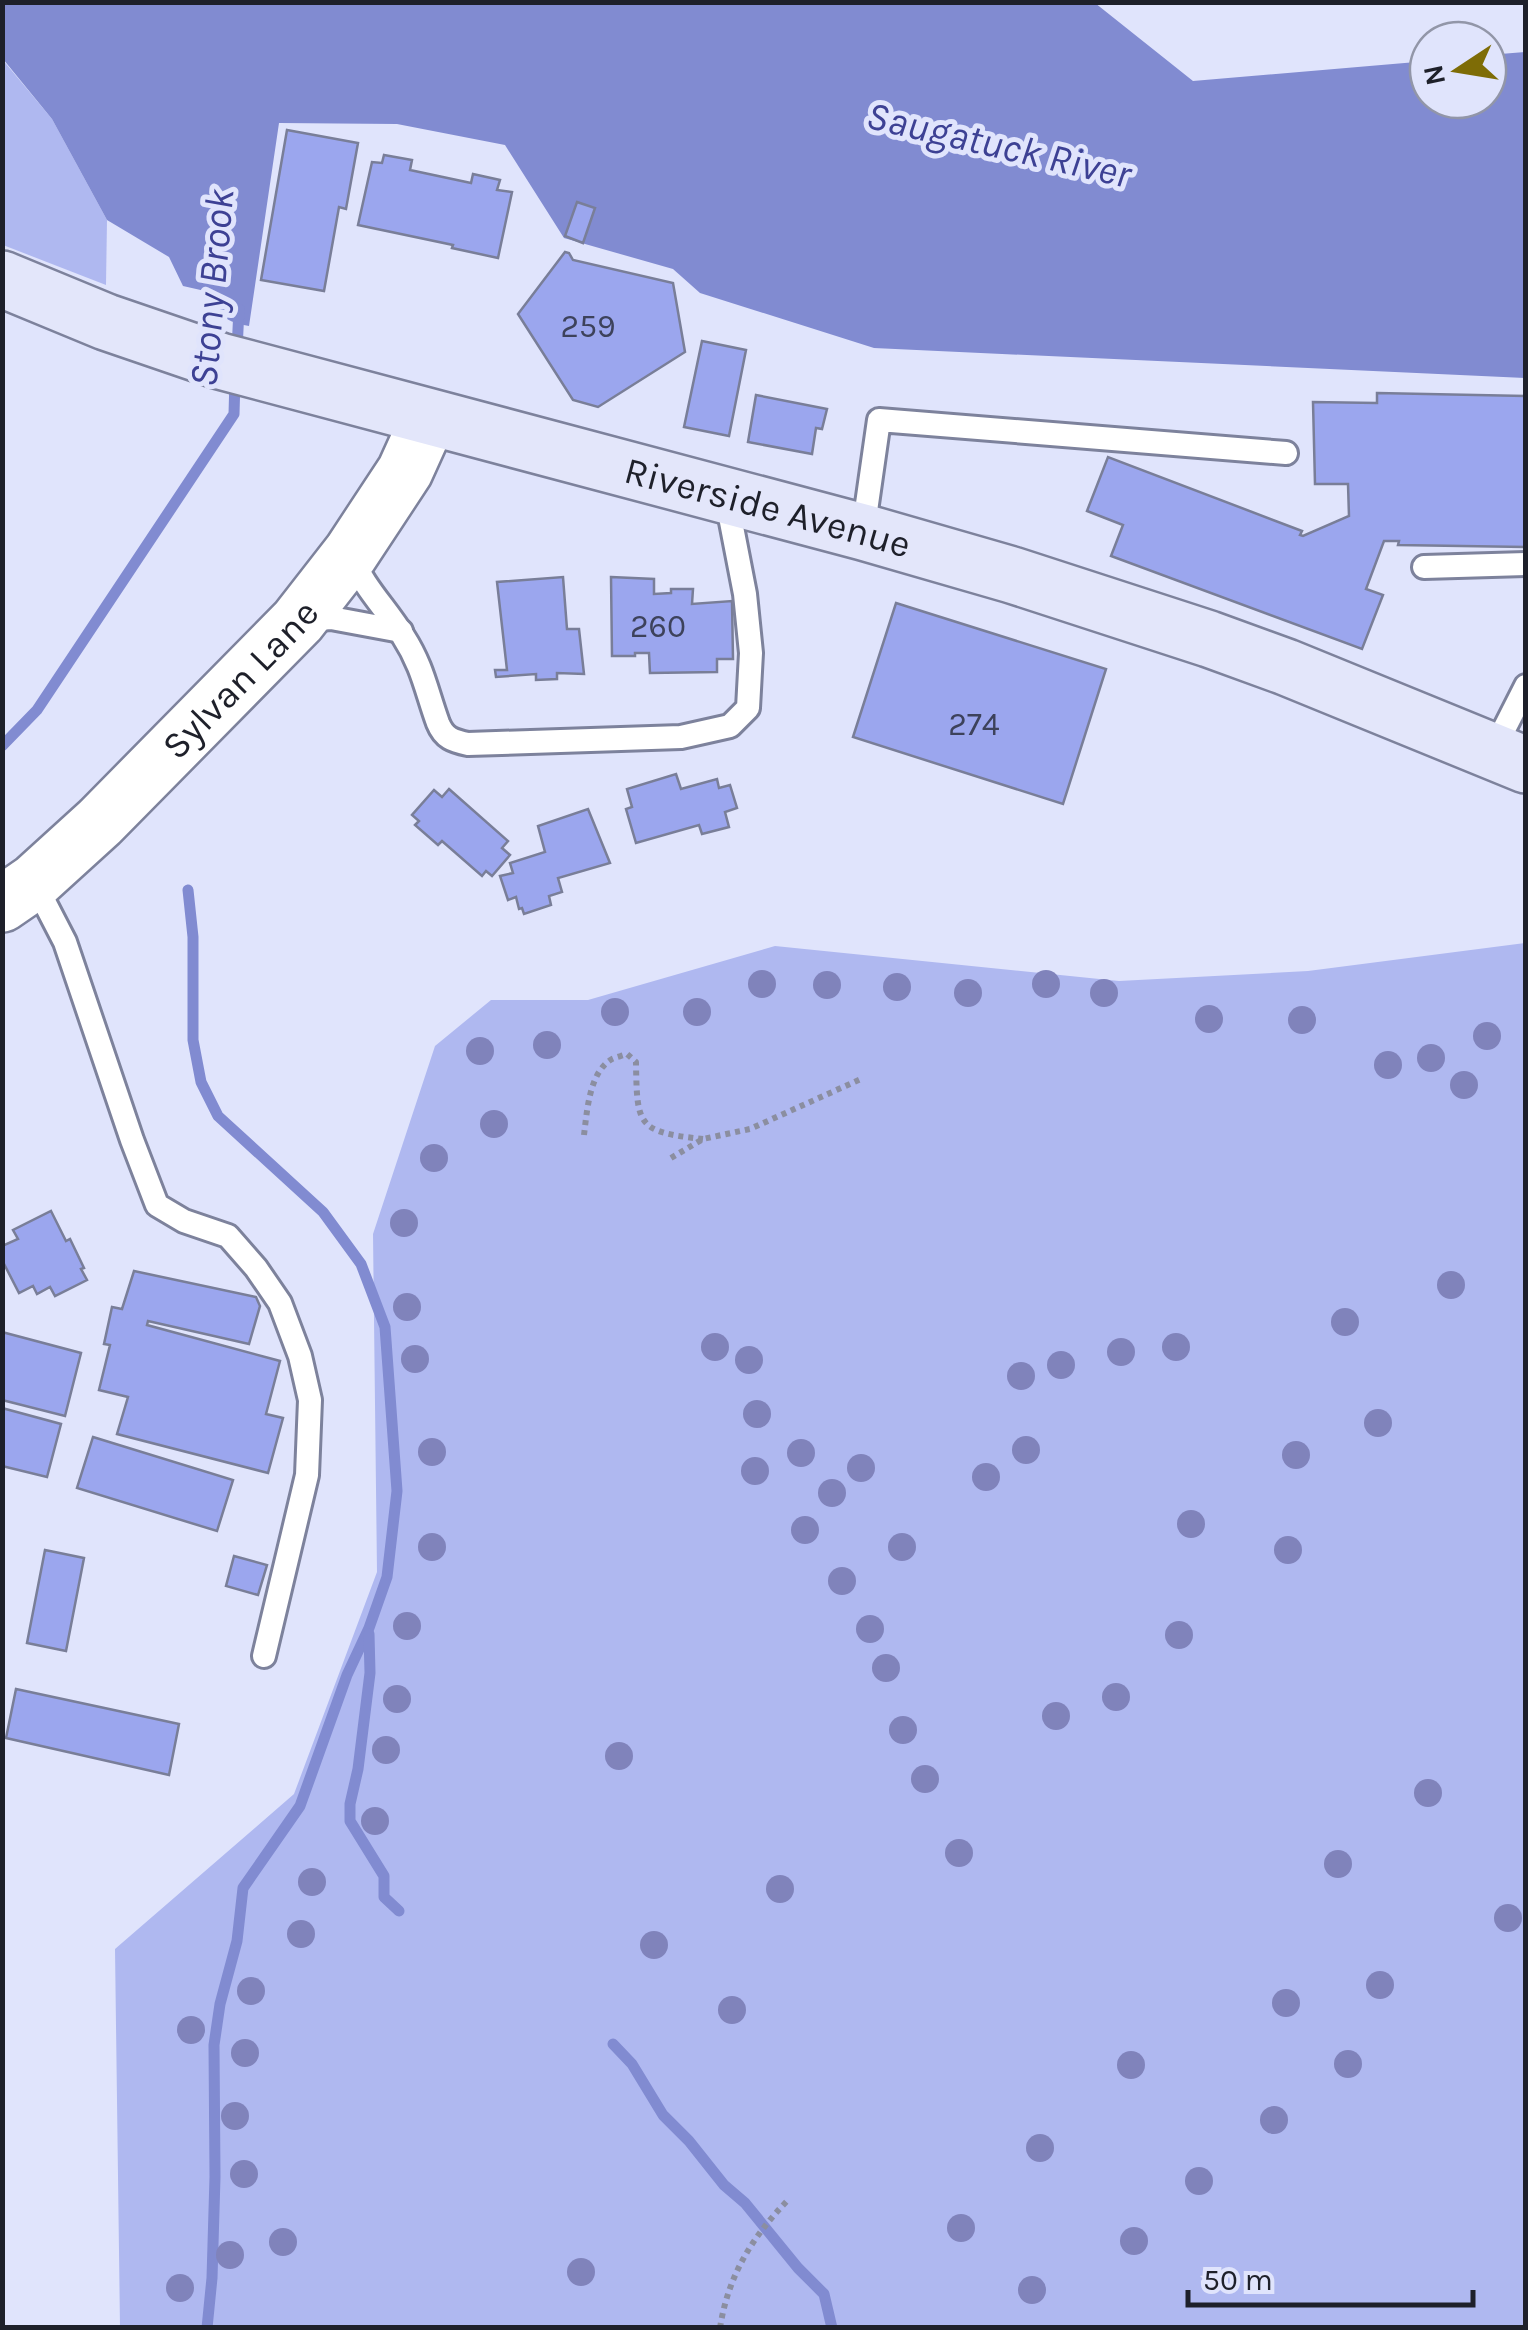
<svg xmlns="http://www.w3.org/2000/svg" width="1528" height="2330" font-family="Karla,sans-serif">
  <style>
    .green { fill: #afb8f0 }
    .water { fill: #818bd1 }
    .lines { fill: none; stroke-linecap: round; stroke-linejoin: round }
    .stream { stroke: #818bd1; stroke-width: 11 }
    .building { fill: #9ba6ee; stroke: #797e98; stroke-width: 2.5 }
    .service-casing { stroke: #7d829c; stroke-width: 28 }
    .tertiary-casing { stroke: #7d829c; stroke-width: 60 }
    .secondary-casing { stroke: #7d829c; stroke-width: 60 }
    .path { stroke: #8b8ea0; stroke-width: 6; stroke-dasharray: 5 5; stroke-linecap: butt }
    .service { stroke: #fff; stroke-width: 22 }
    .tertiary { stroke: #fff; stroke-width: 55 }
    .secondary { stroke: #e3e6fa; stroke-width: 55 }
    .tree { fill: #8083bb }
    .labels { text-anchor: middle; stroke-width: 10; stroke-linejoin: round; paint-order: stroke }
    .number-label { font-size: 32px; fill: #3d425b }
    .street-label { font-size: 38px; fill: #1e202a; stroke: #e0e4fc }
    .water-label { font-size: 40px; font-style: italic; fill: #3d4194; stroke: #e0e4fc }
  </style>
  <rect width="100%" height="100%" fill="#e0e4fc"/>
  <g class="green">
    <path d="M 2,59 L 52,119 L 107,220 L 106,285 L 3,245 Z"/>
    <path d="M 1525,943 L 1525,2327 L 120,2327 L 115,1949 L 294,1794 L 377,1572 L 373,1234 L 435,1046 L 491,1000 L 588,1000 L 775,946 L 1119,981 L 1308,971 Z"/>
  </g>
  <path class="water" d="M 2,3 L 1095,3 L 1193,81 L 1428,61 L 1428,100 L 1488,100 L 1488,55 L 1525,52 L 1525,378 L 874,348 L 700,293 L 673,269 L 564,238 L 505,145 L 397,124 L 279,123 L 249,326 C 220,320 220,315 205,291 L 183,286 L 169,257 L 107,220 L 52,119 L 3,59 Z"/>
  <g class="lines">
    <g class="stream">
      <path d="M 237,350 L 239,309"/>
      <path d="M 2,746 L 37,710 L 234,414 L 235,379"/>
      <path d="M 188,890 L 193,937 L 193,1040 L 201,1082 L 218,1116 L 323,1212 L 361,1264 L 385,1327 L 397,1491 L 387,1577 L 369,1628 L 347,1675 L 300,1806 L 243,1888 L 237,1941 L 220,2004 L 214,2045 L 215,2177 L 212,2278 L 207,2328"/>
      <path d="M 369,1634 L 370,1673 L 358,1769 L 350,1804 L 350,1821 L 384,1876 L 384,1897 L 399,1911"/>
      <path d="M 613,2044 L 632,2064 L 663,2115 L 689,2141 L 724,2185 L 745,2203 L 798,2268 L 824,2294 L 832,2328"/>
    </g>
  </g>
  <g class="building">
    <path d="M 287,130 L 358,143 L 346,209 L 339,207 L 324,291 L 261,280 Z"/>
    <path d="M 384,155 L 412,160 L 410,170 L 471,183 L 473,174 L 500,180 L 497,190 L 512,192 L 498,258 L 452,248 L 453,245 L 358,225 L 372,162 L 382,163 Z"/>
    <path d="M 577,202 L 595,208 L 583,243 L 565,236 Z"/>
    <path d="M 565,252 L 569,253 L 573,260 L 673,283 L 685,352 L 598,407 L 573,400 L 518,314 Z"/>
    <path d="M 702,341 L 746,350 L 729,436 L 684,427 Z"/>
    <path d="M 1377,393 L 1526,396 L 1526,547 L 1398,545 L 1399,541 L 1384,541 L 1366,589 L 1383,595 L 1362,649 L 1111,556 L 1123,525 L 1087,511 L 1108,457 L 1302,531 L 1300,535 L 1303,536 L 1349,516 L 1348,484 L 1315,484 L 1313,402 L 1377,403 Z"/>
    <path d="M 756,395 L 827,409 L 822,429 L 816,428 L 812,454 L 748,442 Z"/>
    <path d="M 563,577 L 567,629 L 579,629 L 584,674 L 557,673 L 557,679 L 536,680 L 536,674 L 496,677 L 495,670 L 507,670 L 497,582 Z"/>
    <path d="M 611,577 L 654,579 L 654,594 L 671,593 L 671,589 L 693,589 L 692,604 L 732,601 L 733,659 L 717,659 L 717,672 L 650,673 L 649,653 L 635,653 L 635,656 L 612,656 Z"/>
    <path d="M 896,603 L 1106,669 L 1063,804 L 853,737 Z"/>
    <path d="M 676,774 L 681,789 L 717,779 L 719,788 L 730,785 L 737,808 L 725,812 L 729,827 L 702,834 L 699,825 L 636,843 L 626,809 L 632,807 L 627,789 Z"/>
    <path d="M 449,789 L 508,841 L 502,848 L 510,855 L 492,876 L 486,871 L 482,876 L 442,841 L 438,845 L 415,825 L 419,821 L 412,815 L 434,790 L 442,797 Z"/>
    <path d="M 588,809 L 610,863 L 558,878 L 562,892 L 549,896 L 551,905 L 524,914 L 522,908 L 519,909 L 516,897 L 508,900 L 500,876 L 513,873 L 510,863 L 545,852 L 538,826 Z"/>
    <path d="M 51,1211 L 66,1241 L 70,1239 L 84,1268 L 81,1269 L 87,1280 L 55,1296 L 50,1287 L 37,1294 L 33,1286 L 19,1293 L 2,1260 L 2,1246 L 18,1239 L 13,1230 Z"/>
    <path d="M 134,1271 L 256,1297 L 260,1306 L 249,1344 L 148,1321 L 147,1325 L 280,1361 L 266,1414 L 283,1418 L 268,1473 L 117,1434 L 128,1397 L 99,1390 L 110,1345 L 104,1344 L 112,1307 L 122,1309 Z"/>
    <path d="M 2,1332 L 81,1353 L 65,1416 L 2,1400 Z"/>
    <path d="M 2,1408 L 61,1424 L 47,1477 L 2,1466 Z"/>
    <path d="M 93,1437 L 233,1480 L 217,1531 L 77,1488 Z"/>
    <path d="M 45,1550 L 84,1558 L 66,1651 L 27,1643 Z"/>
    <path d="M 234,1556 L 267,1565 L 258,1595 L 226,1586 Z"/>
    <path d="M 16,1689 L 179,1724 L 169,1775 L 6,1738 Z"/>
  </g>
  <g class="lines">
    <defs>
      <g id="service">
        <path d="M 863,532 L 879,420 L 1286,453"/>
        <path d="M 352,557 C 363,587 387,609 403,636 C 423,667 426,690 438,723 C 444,738 453,741 468,744 L 681,737 L 730,726 L 748,708 L 751,653 L 745,594 L 726,496"/>
        <path d="M 1424,567 L 1526,564"/>
        <path d="M 306,620 L 331,618 L 401,631"/>
        <path d="M 1493,751 L 1526,686"/>
        <path d="M 34,882 L 65,942 L 132,1140 L 157,1205 L 184,1221 L 228,1236 L 256,1268 L 280,1303 L 300,1356 L 310,1400 L 307,1475 L 264,1656"/>
      </g>
      <g id="tertiary">
        <path id="s1" d="M 2,904 L 34,882 L 100,822 L 298,621 L 351,553 L 405,471 L 429,418"/>
      </g>
      <g id="secondary">
        <path id="s2" d="M 2,279 L 106,322 L 220,361 L 863,532 L 1012,575 L 1209,639 L 1286,667 L 1526,765"/>
      </g>
    </defs>
    <use href="#service" class="service-casing"/>
    <use href="#tertiary" class="tertiary-casing"/>
    <use href="#secondary" class="secondary-casing"/>
    <g class="path">
      <path d="M 584,1135 C 587,1112 589,1072 612,1059 C 616,1057 622,1056 627,1054 L 636,1062 C 637,1126 637,1132 703,1139"/>
      <path d="M 671,1158 L 703,1139 L 750,1129 L 861,1079"/>
      <path d="M 720,2328 C 728,2276 752,2237 788,2200"/>
    </g>
    <use href="#service" class="service"/>
    <use href="#tertiary" class="tertiary"/>
    <use href="#secondary" class="secondary"/>
  </g>
  <g class="tree">
    <circle cx="762" cy="984" r="14"/>
    <circle cx="1046" cy="984" r="14"/>
    <circle cx="827" cy="985" r="14"/>
    <circle cx="897" cy="987" r="14"/>
    <circle cx="968" cy="993" r="14"/>
    <circle cx="1104" cy="993" r="14"/>
    <circle cx="615" cy="1012" r="14"/>
    <circle cx="697" cy="1012" r="14"/>
    <circle cx="1209" cy="1019" r="14"/>
    <circle cx="1302" cy="1020" r="14"/>
    <circle cx="1487" cy="1036" r="14"/>
    <circle cx="547" cy="1045" r="14"/>
    <circle cx="480" cy="1051" r="14"/>
    <circle cx="1431" cy="1058" r="14"/>
    <circle cx="1388" cy="1065" r="14"/>
    <circle cx="1464" cy="1085" r="14"/>
    <circle cx="494" cy="1124" r="14"/>
    <circle cx="434" cy="1158" r="14"/>
    <circle cx="404" cy="1223" r="14"/>
    <circle cx="1451" cy="1285" r="14"/>
    <circle cx="407" cy="1307" r="14"/>
    <circle cx="1345" cy="1322" r="14"/>
    <circle cx="715" cy="1347" r="14"/>
    <circle cx="1176" cy="1347" r="14"/>
    <circle cx="1121" cy="1352" r="14"/>
    <circle cx="415" cy="1359" r="14"/>
    <circle cx="749" cy="1360" r="14"/>
    <circle cx="1061" cy="1365" r="14"/>
    <circle cx="1021" cy="1376" r="14"/>
    <circle cx="757" cy="1414" r="14"/>
    <circle cx="1378" cy="1423" r="14"/>
    <circle cx="1026" cy="1450" r="14"/>
    <circle cx="432" cy="1452" r="14"/>
    <circle cx="801" cy="1453" r="14"/>
    <circle cx="1296" cy="1455" r="14"/>
    <circle cx="861" cy="1468" r="14"/>
    <circle cx="755" cy="1471" r="14"/>
    <circle cx="986" cy="1477" r="14"/>
    <circle cx="832" cy="1493" r="14"/>
    <circle cx="1191" cy="1524" r="14"/>
    <circle cx="805" cy="1530" r="14"/>
    <circle cx="432" cy="1547" r="14"/>
    <circle cx="902" cy="1547" r="14"/>
    <circle cx="1288" cy="1550" r="14"/>
    <circle cx="842" cy="1581" r="14"/>
    <circle cx="407" cy="1626" r="14"/>
    <circle cx="870" cy="1629" r="14"/>
    <circle cx="1179" cy="1635" r="14"/>
    <circle cx="886" cy="1668" r="14"/>
    <circle cx="1116" cy="1697" r="14"/>
    <circle cx="397" cy="1699" r="14"/>
    <circle cx="1056" cy="1716" r="14"/>
    <circle cx="903" cy="1730" r="14"/>
    <circle cx="386" cy="1750" r="14"/>
    <circle cx="619" cy="1756" r="14"/>
    <circle cx="925" cy="1779" r="14"/>
    <circle cx="1428" cy="1793" r="14"/>
    <circle cx="375" cy="1821" r="14"/>
    <circle cx="959" cy="1853" r="14"/>
    <circle cx="1338" cy="1864" r="14"/>
    <circle cx="312" cy="1882" r="14"/>
    <circle cx="780" cy="1889" r="14"/>
    <circle cx="1508" cy="1918" r="14"/>
    <circle cx="301" cy="1934" r="14"/>
    <circle cx="654" cy="1945" r="14"/>
    <circle cx="1380" cy="1985" r="14"/>
    <circle cx="251" cy="1991" r="14"/>
    <circle cx="1286" cy="2003" r="14"/>
    <circle cx="732" cy="2010" r="14"/>
    <circle cx="191" cy="2030" r="14"/>
    <circle cx="245" cy="2053" r="14"/>
    <circle cx="1348" cy="2064" r="14"/>
    <circle cx="1131" cy="2065" r="14"/>
    <circle cx="235" cy="2116" r="14"/>
    <circle cx="1274" cy="2120" r="14"/>
    <circle cx="1040" cy="2148" r="14"/>
    <circle cx="244" cy="2174" r="14"/>
    <circle cx="1199" cy="2181" r="14"/>
    <circle cx="961" cy="2228" r="14"/>
    <circle cx="1134" cy="2241" r="14"/>
    <circle cx="283" cy="2242" r="14"/>
    <circle cx="230" cy="2255" r="14"/>
    <circle cx="581" cy="2272" r="14"/>
    <circle cx="180" cy="2288" r="14"/>
    <circle cx="1032" cy="2290" r="14"/>
  </g>
  <g class="labels">
    <g class="number-label">
      <text x="588" y="337">259</text>
      <text x="658" y="637">260</text>
      <text x="974" y="735">274</text>
    </g>
    <g class="street-label">
      <text dy="13" stroke="none"><textPath href="#s2" startOffset="800">Riverside Avenue</textPath></text>
      <text dy="13" stroke="none"><textPath href="#s1" startOffset="328">Sylvan Lane</textPath></text>
    </g>
    <g class="water-label">
      <text transform="translate(999 144) rotate(13)" y="14">Saugatuck River</text>
      <text transform="translate(211 288) rotate(-85)" y="14">Stony Brook</text>
    </g>
  </g>
  <rect width="1528" height="2330" fill="none" stroke="#1e202a" stroke-width="10"/>
  <g transform="translate(1458 70) rotate(258)"><circle r="48" fill="#e0e4fc" stroke="#9296a8" stroke-width="2.5"/>
  <path d="M0-8L18 38L0 25L-18 38Z" fill="#7e6c06"/>
  <text y="-15" font-size="28" font-weight="bold" text-anchor="middle" fill="#1e202a">N</text>
  </g>
  <path d="M1188 2290v15h285v-15" fill="none" stroke="#1e202a" stroke-width="5"/>
  <text x="1203" y="2290" font-size="30" fill="#1e202a" stroke="#e0e4fc" stroke-width="8" paint-order="stroke">50 m</text>
</svg>
